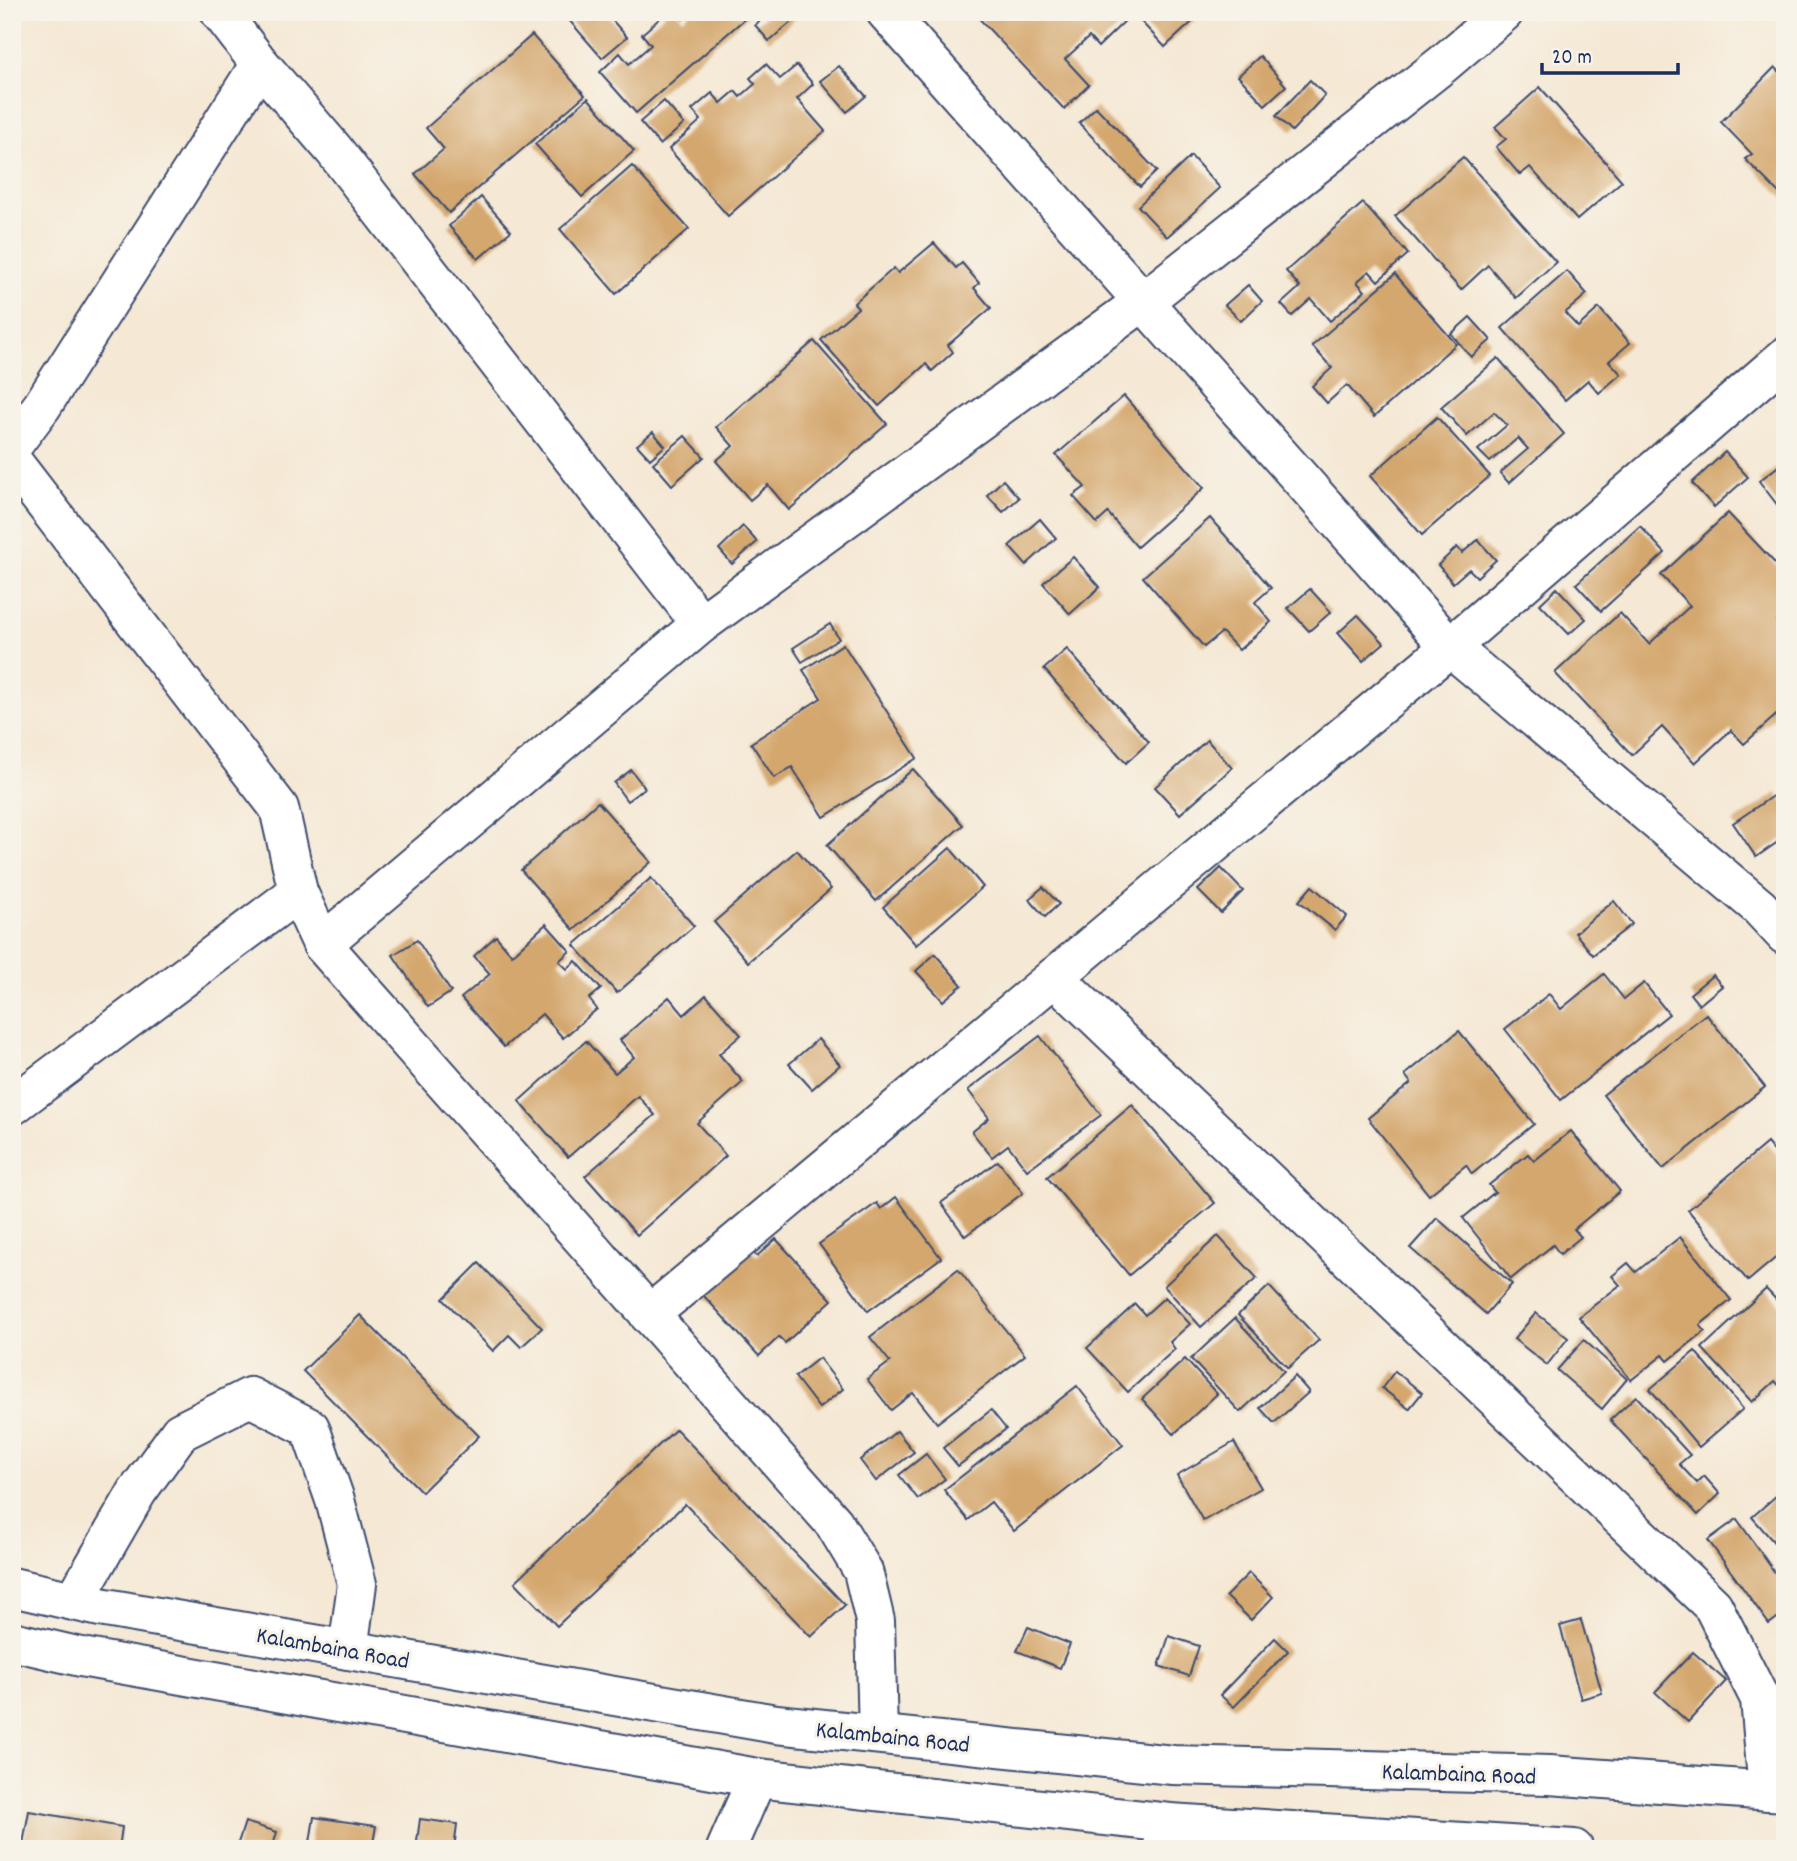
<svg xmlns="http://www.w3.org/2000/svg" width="1797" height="1861" font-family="Dekko,sans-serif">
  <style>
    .building { fill: #d4a76e }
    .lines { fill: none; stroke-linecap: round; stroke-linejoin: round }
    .minor-casing { stroke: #3c4b70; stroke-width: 42 }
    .major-casing { stroke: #3c4b70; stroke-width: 42 }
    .minor { stroke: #fff; stroke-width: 38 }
    .major { stroke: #fff; stroke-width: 38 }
    .labels { text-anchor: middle; stroke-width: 6; stroke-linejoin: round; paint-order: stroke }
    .street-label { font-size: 24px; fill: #1b2f5e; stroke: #f7f3e8 }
  </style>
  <rect width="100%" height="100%" fill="#f7f3e8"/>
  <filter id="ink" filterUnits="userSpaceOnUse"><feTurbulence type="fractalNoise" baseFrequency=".0143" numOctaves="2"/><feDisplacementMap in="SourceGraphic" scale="14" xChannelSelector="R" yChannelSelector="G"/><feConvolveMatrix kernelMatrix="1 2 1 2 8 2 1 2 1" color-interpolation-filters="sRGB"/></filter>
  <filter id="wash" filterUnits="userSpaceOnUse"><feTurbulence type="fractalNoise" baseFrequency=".00686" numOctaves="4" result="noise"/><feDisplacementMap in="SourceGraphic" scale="28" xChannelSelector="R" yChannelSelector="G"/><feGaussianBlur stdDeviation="1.57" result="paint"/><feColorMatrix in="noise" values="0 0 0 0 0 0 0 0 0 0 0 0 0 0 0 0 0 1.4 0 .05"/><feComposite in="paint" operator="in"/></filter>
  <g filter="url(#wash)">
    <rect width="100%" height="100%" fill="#f5e8d4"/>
    <g id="blocks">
      <g class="building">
        <path d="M 562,12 L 605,12 L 627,37 L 602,58 Z"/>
        <path d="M 667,12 L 677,12 L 683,19 L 691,12 L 749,15 L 636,113 L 600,72 L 620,53 L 629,64 L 651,45 L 642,34 Z"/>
        <path d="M 770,12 L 803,12 L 769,41 L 755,25 Z"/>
        <path d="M 973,12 L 1203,12 L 1165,47 L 1133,13 L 1098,47 L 1089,37 L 1065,59 L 1089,85 L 1064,109 Z"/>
        <path d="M 532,35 L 585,95 L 449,213 L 415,174 L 444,149 L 426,128 Z"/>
        <path d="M 1260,56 L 1286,86 L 1265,105 L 1238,76 Z"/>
        <path d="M 766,64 L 780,79 L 797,65 L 813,84 L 797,99 L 825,131 L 728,216 L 669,149 L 701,120 L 692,110 L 712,93 L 721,103 L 735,91 L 740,97 L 755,84 L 750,78 Z"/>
        <path d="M 839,66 L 866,96 L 847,112 L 820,81 Z"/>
        <path d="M 1775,67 L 1785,77 L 1785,199 L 1745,159 L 1752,154 L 1721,122 Z"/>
        <path d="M 1310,80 L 1325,95 L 1292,131 L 1276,116 Z"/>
        <path d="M 1540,87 L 1622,181 L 1577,220 L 1530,167 L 1520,175 L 1496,147 L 1506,139 L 1495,127 Z"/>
        <path d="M 588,98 L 634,151 L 582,197 L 535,144 Z"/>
        <path d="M 664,101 L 684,124 L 660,145 L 640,122 Z"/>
        <path d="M 1096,107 L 1157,171 L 1140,187 L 1079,123 Z"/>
        <path d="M 1191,156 L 1220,188 L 1167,237 L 1138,206 Z"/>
        <path d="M 1463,157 L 1556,262 L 1516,298 L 1488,265 L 1461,290 L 1395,216 Z"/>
        <path d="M 632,166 L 689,229 L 616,294 L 560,229 Z"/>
        <path d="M 481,197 L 511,231 L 478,259 L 449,226 Z"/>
        <path d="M 1363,203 L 1408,254 L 1378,281 L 1369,271 L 1357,282 L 1365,291 L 1330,321 L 1311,299 L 1292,316 L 1281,304 L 1300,287 L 1286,271 Z"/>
        <path d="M 934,243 L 956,268 L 962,263 L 979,283 L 974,288 L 991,308 L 948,345 L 953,352 L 932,371 L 926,364 L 879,406 L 821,340 L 858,308 L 854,303 L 894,268 L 898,273 Z"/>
        <path d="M 1567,271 L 1587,294 L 1565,313 L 1578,327 L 1599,308 L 1630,343 L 1609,361 L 1621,374 L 1599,393 L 1588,380 L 1565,400 L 1502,328 Z"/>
        <path d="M 1395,274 L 1456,344 L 1374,417 L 1347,385 L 1327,403 L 1312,386 L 1332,368 L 1312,346 Z"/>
        <path d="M 1248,285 L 1262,301 L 1241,321 L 1225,305 Z"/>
        <path d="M 1470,317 L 1491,340 L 1471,357 L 1451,334 Z"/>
        <path d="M 814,341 L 887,424 L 789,510 L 768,485 L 750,500 L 716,461 L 733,446 L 716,427 Z"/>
        <path d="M 1498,358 L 1564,434 L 1509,483 L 1500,473 L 1528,449 L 1518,438 L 1490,462 L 1478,450 L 1507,425 L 1494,412 L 1467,436 L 1441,407 Z"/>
        <path d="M 1124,396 L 1204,488 L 1137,547 L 1108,513 L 1097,523 L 1073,496 L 1085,487 L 1056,455 Z"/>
        <path d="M 1437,417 L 1490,476 L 1422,535 L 1370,476 Z"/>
        <path d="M 653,432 L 665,446 L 650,459 L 637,445 Z"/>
        <path d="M 685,436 L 704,457 L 672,485 L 653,463 Z"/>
        <path d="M 1725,452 L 1748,477 L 1714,507 L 1692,483 Z"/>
        <path d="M 1785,461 L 1785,515 L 1759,481 Z"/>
        <path d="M 1003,480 L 1019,498 L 1003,512 L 987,495 Z"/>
        <path d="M 1728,513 L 1785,574 L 1785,614 L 1777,621 L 1785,629 L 1785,681 L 1781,684 L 1785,688 L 1785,707 L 1744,744 L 1731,730 L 1695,763 L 1662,727 L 1632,755 L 1555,673 L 1620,613 L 1649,644 L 1690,606 L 1661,575 Z"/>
        <path d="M 1210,518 L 1271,588 L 1255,602 L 1271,622 L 1239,650 L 1222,632 L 1204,647 L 1143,577 Z"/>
        <path d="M 1040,519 L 1056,538 L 1026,565 L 1009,546 Z"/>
        <path d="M 743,526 L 757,542 L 732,564 L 719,549 Z"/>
        <path d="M 1640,526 L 1665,553 L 1601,611 L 1576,584 Z"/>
        <path d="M 1478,540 L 1496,560 L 1477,577 L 1469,569 L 1453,583 L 1438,565 L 1457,547 L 1462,553 Z"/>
        <path d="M 1073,557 L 1100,587 L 1070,614 L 1043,583 Z"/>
        <path d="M 1557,588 L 1586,619 L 1569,634 L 1540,604 Z"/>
        <path d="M 1310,589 L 1331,612 L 1309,631 L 1288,608 Z"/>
        <path d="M 1358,615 L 1384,643 L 1363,661 L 1338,633 Z"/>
        <path d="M 830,624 L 839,639 L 802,662 L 793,648 Z"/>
        <path d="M 843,644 L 917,758 L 824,817 L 792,767 L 774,778 L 751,743 L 821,698 L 803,670 Z"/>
        <path d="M 1067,649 L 1149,742 L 1126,763 L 1044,669 Z"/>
        <path d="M 1207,740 L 1232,768 L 1180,814 L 1155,787 Z"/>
        <path d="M 913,769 L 963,825 L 876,901 L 827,845 Z"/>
        <path d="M 631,770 L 645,788 L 627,801 L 614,783 Z"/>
        <path d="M 1777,793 L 1785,804 L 1785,837 L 1756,857 L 1733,823 Z"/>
        <path d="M 598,802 L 651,862 L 574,930 L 521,870 Z"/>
        <path d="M 950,848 L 983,887 L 916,945 L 883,907 Z"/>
        <path d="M 797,850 L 831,889 L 748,962 L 714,922 Z"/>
        <path d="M 1221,868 L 1243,891 L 1221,913 L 1198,890 Z"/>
        <path d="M 651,878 L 694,926 L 617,993 L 574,945 Z"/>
        <path d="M 1312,886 L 1347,916 L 1335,930 L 1299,901 Z"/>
        <path d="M 1043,887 L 1059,904 L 1045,917 L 1029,899 Z"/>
        <path d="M 1614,901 L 1632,924 L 1593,955 L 1575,933 Z"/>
        <path d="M 546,924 L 570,951 L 559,961 L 567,969 L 576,961 L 601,989 L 589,999 L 597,1009 L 563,1038 L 542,1014 L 504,1047 L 461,998 L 490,974 L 474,956 L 496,936 L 512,955 Z"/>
        <path d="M 417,940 L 451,992 L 428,1007 L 393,955 Z"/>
        <path d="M 935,954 L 962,985 L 943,1001 L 916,971 Z"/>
        <path d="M 1604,974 L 1624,999 L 1644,983 L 1669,1014 L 1561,1100 L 1505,1029 L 1549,994 L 1561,1009 Z"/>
        <path d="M 1713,975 L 1722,986 L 1699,1005 L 1690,994 Z"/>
        <path d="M 706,995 L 741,1035 L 719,1054 L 743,1082 L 697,1123 L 726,1156 L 637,1235 L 585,1176 L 655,1115 L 638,1096 L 568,1157 L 519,1101 L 586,1041 L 615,1073 L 634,1057 L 620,1040 L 669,997 L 684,1015 Z"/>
        <path d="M 1706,1014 L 1765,1087 L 1663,1169 L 1603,1095 Z"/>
        <path d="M 1459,1031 L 1534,1124 L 1472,1174 L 1466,1165 L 1429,1195 L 1368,1118 L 1411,1083 L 1405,1075 Z"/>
        <path d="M 1040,1036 L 1101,1115 L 1027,1170 L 1008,1145 L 992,1157 L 972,1132 L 989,1118 L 968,1090 Z"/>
        <path d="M 818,1039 L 840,1065 L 812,1089 L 789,1064 Z"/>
        <path d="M 1132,1105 L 1215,1203 L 1129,1275 L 1047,1177 Z"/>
        <path d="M 1571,1131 L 1620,1191 L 1574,1229 L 1581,1237 L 1560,1254 L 1553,1245 L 1511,1279 L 1463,1218 L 1495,1192 L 1489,1185 L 1528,1154 L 1534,1161 Z"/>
        <path d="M 1767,1143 L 1785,1164 L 1785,1250 L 1748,1281 L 1688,1210 Z"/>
        <path d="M 998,1161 L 1023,1193 L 965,1236 L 941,1203 Z"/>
        <path d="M 896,1197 L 941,1258 L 868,1311 L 819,1244 L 877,1203 L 881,1209 Z"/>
        <path d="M 1437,1218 L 1512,1284 L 1486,1314 L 1410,1248 Z"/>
        <path d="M 1218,1236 L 1257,1278 L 1201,1327 L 1164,1286 Z"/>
        <path d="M 1680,1237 L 1731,1300 L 1700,1325 L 1705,1331 L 1668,1361 L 1663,1355 L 1631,1380 L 1579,1317 L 1620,1285 L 1612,1276 L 1628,1263 L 1636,1272 Z"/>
        <path d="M 776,1239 L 832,1300 L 785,1343 L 779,1337 L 759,1356 L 703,1295 L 751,1251 L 757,1256 Z"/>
        <path d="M 479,1263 L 542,1328 L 521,1347 L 509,1335 L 493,1351 L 443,1299 Z"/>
        <path d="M 958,1269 L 1025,1355 L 937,1423 L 913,1393 L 891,1410 L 867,1379 L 890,1362 L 870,1337 Z"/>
        <path d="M 1269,1286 L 1319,1340 L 1288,1368 L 1238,1315 Z"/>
        <path d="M 1766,1289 L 1785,1309 L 1785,1392 L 1775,1381 L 1752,1402 L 1702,1348 Z"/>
        <path d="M 1165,1297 L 1190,1324 L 1170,1342 L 1175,1349 L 1128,1392 L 1087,1348 L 1135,1304 L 1145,1315 Z"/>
        <path d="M 1536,1313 L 1568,1338 L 1547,1365 L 1514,1339 Z"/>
        <path d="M 360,1315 L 479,1436 L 422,1492 L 303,1371 Z"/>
        <path d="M 1235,1318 L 1284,1371 L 1240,1412 L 1191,1359 Z"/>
        <path d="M 1584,1340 L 1627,1379 L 1602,1409 L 1557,1370 Z"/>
        <path d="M 1695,1351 L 1743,1409 L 1699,1447 L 1650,1389 Z"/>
        <path d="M 819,1358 L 843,1389 L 819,1408 L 795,1377 Z"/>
        <path d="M 1185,1359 L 1217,1394 L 1174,1434 L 1142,1399 Z"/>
        <path d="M 1395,1371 L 1422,1393 L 1409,1409 L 1382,1388 Z"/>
        <path d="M 1295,1376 L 1309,1392 L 1274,1423 L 1260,1408 Z"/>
        <path d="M 1077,1386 L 1123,1445 L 1014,1531 L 991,1502 L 968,1520 L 944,1490 Z"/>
        <path d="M 1636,1396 L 1690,1455 L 1679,1464 L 1697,1483 L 1704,1476 L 1720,1494 L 1698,1515 L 1610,1420 Z"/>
        <path d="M 991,1410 L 1006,1429 L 958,1466 L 943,1448 Z"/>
        <path d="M 676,1429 L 845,1605 L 811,1637 L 685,1504 L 557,1626 L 515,1582 Z"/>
        <path d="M 897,1431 L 914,1452 L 876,1481 L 860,1460 Z"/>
        <path d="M 1234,1442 L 1261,1488 L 1203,1521 L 1177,1475 Z"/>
        <path d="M 926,1454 L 945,1479 L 918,1499 L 899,1475 Z"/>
        <path d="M 1785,1488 L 1785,1555 L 1752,1517 Z"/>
        <path d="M 1737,1519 L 1785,1587 L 1785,1612 L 1769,1624 L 1708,1540 Z"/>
        <path d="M 1249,1573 L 1273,1597 L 1251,1620 L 1226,1596 Z"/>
        <path d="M 1581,1620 L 1602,1693 L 1581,1699 L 1560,1626 Z"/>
        <path d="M 1028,1627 L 1070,1644 L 1060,1668 L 1017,1651 Z"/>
        <path d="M 1169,1636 L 1199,1646 L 1189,1676 L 1159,1666 Z"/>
        <path d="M 1275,1638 L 1288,1651 L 1234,1707 L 1220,1695 Z"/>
        <path d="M 1693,1652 L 1726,1681 L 1688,1722 L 1655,1692 Z"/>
        <path d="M 29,1811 L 122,1827 L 119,1849 L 22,1849 Z"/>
        <path d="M 314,1817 L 376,1826 L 372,1849 L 309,1849 Z"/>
        <path d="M 420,1819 L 457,1824 L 454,1849 L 416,1849 Z"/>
        <path d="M 245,1822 L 277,1832 L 272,1849 L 236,1849 Z"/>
      </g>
    </g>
  </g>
  <g filter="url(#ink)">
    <use href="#blocks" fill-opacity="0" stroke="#3c4b70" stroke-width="2"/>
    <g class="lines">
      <defs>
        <g id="minor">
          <path d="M 220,12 L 260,64 L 334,150 L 701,624"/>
          <path d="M 886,12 L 1450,647 L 1759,907 L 1785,935"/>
          <path d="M 12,446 L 42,406 L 260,64"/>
          <path d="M 12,461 L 279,808 L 298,892 L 322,944 L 834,1523 L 863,1571 L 875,1621 L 878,1734"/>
          <path d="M 322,944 L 701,624 L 1145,300 L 1443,64 L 1504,12"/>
          <path d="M 1054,977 L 1713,1606 L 1760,1699 L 1768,1791"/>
          <path d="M 12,1106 L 298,892"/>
          <path d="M 649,1315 L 1450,647 L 1785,357"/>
          <path d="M 74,1601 L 137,1492 L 180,1432 L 250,1397 L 310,1428 L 335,1500 L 357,1584 L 348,1650"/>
          <path d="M 726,1849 L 757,1778"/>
          <path d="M 1162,1849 L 1170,1823"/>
        </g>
        <g id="major">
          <path d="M 12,1587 L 100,1607 L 776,1724 L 1173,1765 L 1549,1775 L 1785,1792"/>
          <path d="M 12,1641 L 81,1657 L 757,1778 L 1170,1823 L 1574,1849"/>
        </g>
      </defs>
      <use href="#minor" class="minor-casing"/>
      <use href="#major" class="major-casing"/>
      <use href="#minor" class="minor"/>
      <use href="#major" class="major"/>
    </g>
  </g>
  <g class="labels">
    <g class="street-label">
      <text transform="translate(333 1647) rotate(10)" y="8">Kalambaina Road</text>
      <text transform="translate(893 1736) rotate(6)" y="8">Kalambaina Road</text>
      <text transform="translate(1459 1773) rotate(2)" y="8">Kalambaina Road</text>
    </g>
  </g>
  <rect width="1797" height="1861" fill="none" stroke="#f7f3e8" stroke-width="42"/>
  <path d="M1542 63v10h136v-10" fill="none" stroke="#1b2f5e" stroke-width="3.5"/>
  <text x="1552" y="63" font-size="21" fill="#1b2f5e" stroke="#f7f3e8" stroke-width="5" paint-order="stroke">20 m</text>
</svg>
